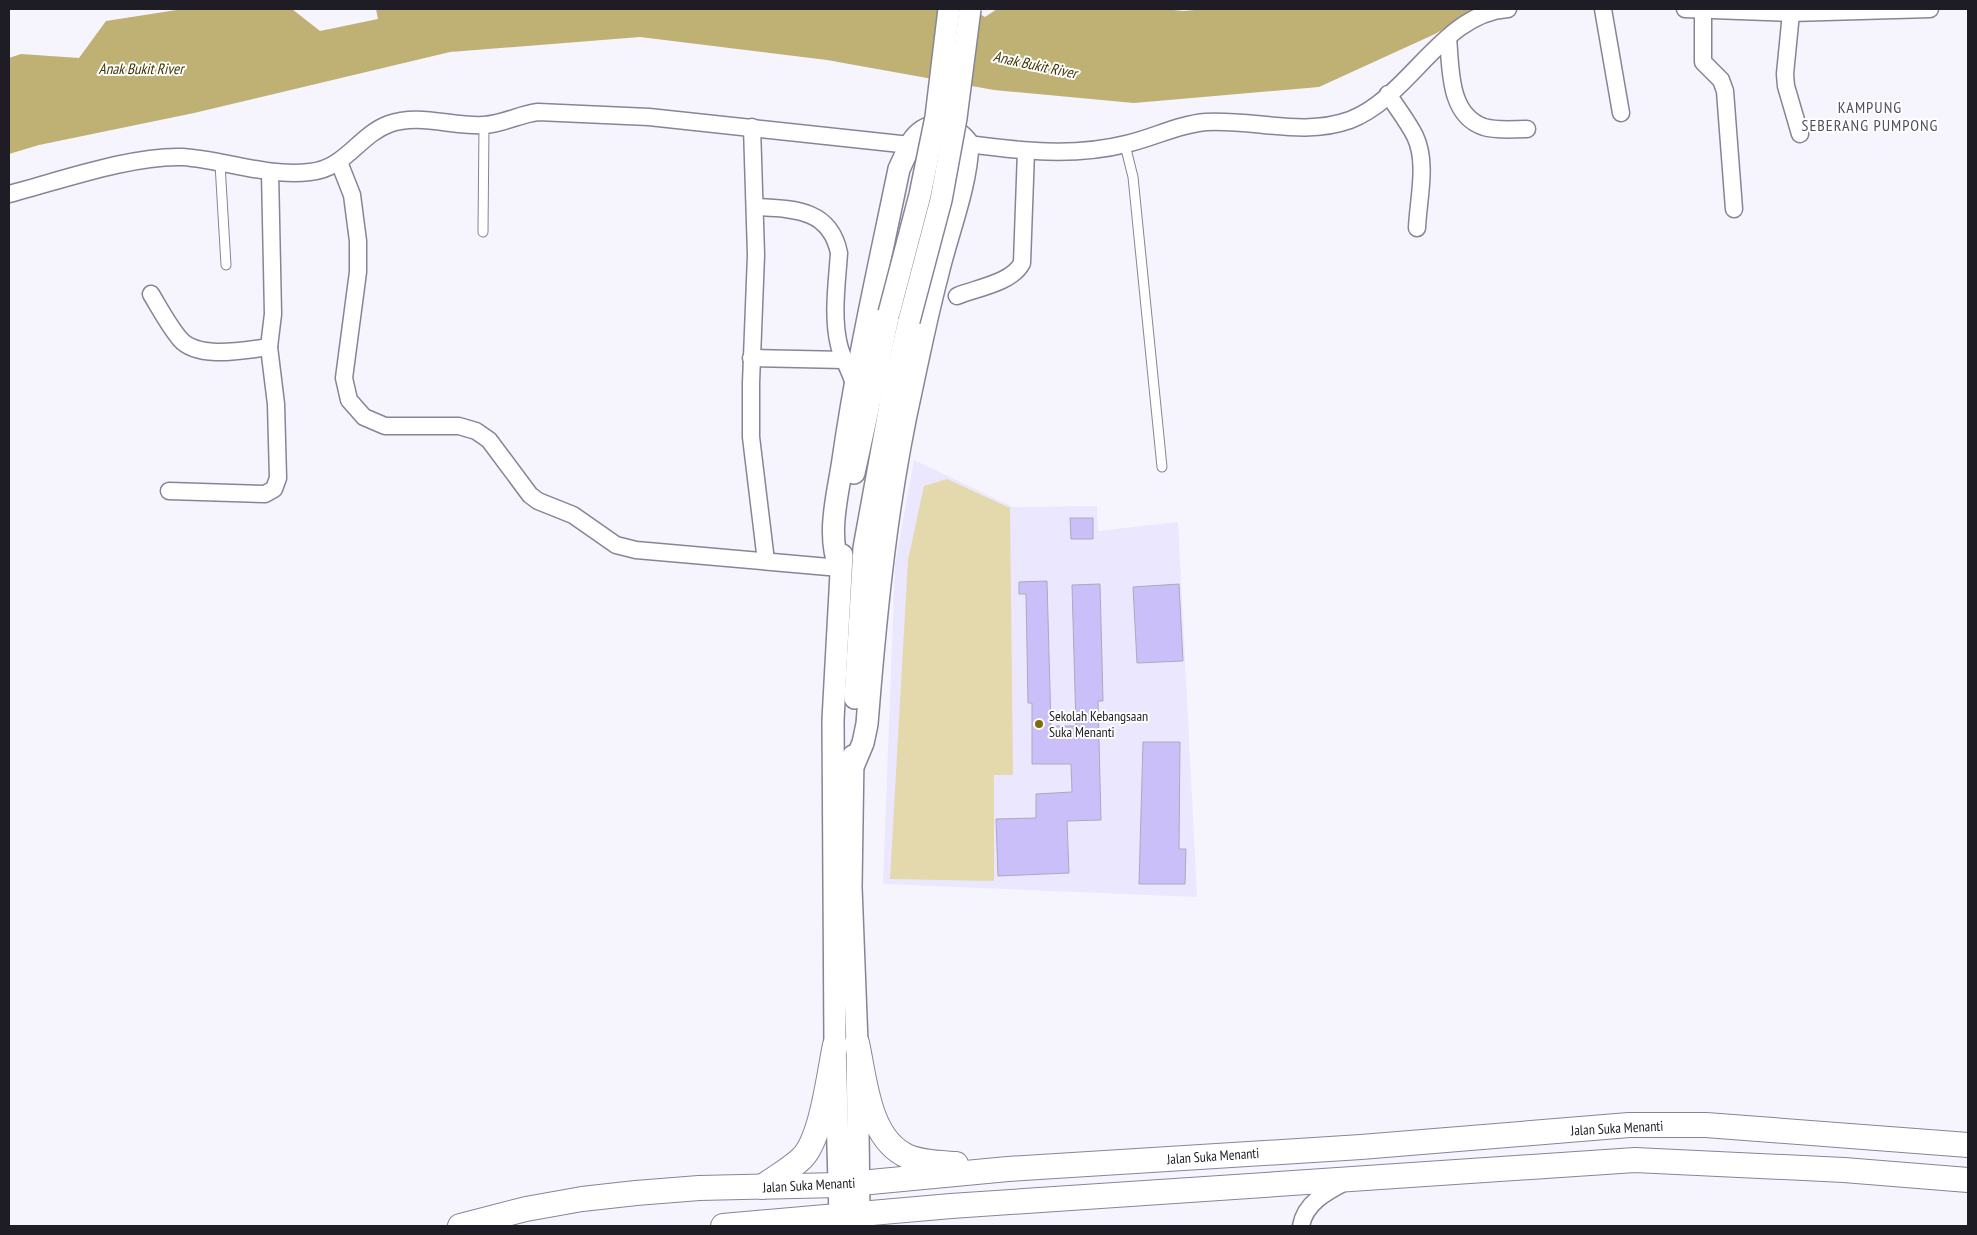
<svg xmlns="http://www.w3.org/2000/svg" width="1977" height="1235" font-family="'PT Sans Narrow',sans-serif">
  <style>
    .built { fill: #ebe7fe }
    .green { fill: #e3d9ad }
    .water { fill: #bfb073 }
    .building { fill: #cabff9; stroke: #ada9bd }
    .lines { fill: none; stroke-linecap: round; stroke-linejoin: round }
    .service-casing { stroke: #888498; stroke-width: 11 }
    .minor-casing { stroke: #888498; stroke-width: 19 }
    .tertiary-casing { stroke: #888498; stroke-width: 24 }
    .secondary-casing { stroke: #888498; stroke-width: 26 }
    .service { stroke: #fff; stroke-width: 9 }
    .minor { stroke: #fff; stroke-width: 16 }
    .tertiary { stroke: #fff; stroke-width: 21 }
    .secondary { stroke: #fff; stroke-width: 24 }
    .tertiary-bridge-casing { stroke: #888498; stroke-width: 24; stroke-linecap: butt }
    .tertiary-bridge { stroke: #fff; stroke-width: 21 }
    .poi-dot { fill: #806c07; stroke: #fff; stroke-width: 2 }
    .labels { text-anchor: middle; stroke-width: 4; stroke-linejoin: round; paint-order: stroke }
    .poi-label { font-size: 14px; fill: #1e1d25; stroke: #fff; text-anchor: start }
    .street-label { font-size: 14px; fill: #1e1d25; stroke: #fff }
    .water-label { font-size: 15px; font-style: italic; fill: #413603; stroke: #fff }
    .quarter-label { font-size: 16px; letter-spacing: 1px; fill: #524e60; stroke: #fff }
  </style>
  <rect width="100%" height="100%" fill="#f6f4fd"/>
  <path class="built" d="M 914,460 L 1013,507 L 1097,506 L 1098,531 L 1178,522 L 1197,897 L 883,884 L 895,565 Z"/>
  <path class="green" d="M 947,479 L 1010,508 L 1013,775 L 994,775 L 994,881 L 890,879 L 908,560 L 924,486 Z"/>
  <path class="water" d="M 183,9 L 292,9 L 320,31 L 378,19 L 376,9 L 971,9 L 985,17 L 997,9 L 1162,9 L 1184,11 L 1205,9 L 1478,9 L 1435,34 L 1319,87 L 1134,103 L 994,90 L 827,60 L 640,37 L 450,52 L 194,113 L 39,145 L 9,154 L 9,58 L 21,54 L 79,58 L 106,21 Z"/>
  <g class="building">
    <path d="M 1070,518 L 1093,518 L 1093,539 L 1071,539 Z"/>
    <path d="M 1047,581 L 1051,726 L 1076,726 L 1072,585 L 1100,584 L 1103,701 L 1098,701 L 1101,820 L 1067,821 L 1069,873 L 998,876 L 996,819 L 1036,818 L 1036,794 L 1072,792 L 1071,764 L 1032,764 L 1032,703 L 1028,703 L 1026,594 L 1019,594 L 1019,582 Z"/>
    <path d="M 1179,584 L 1183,661 L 1137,663 L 1133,587 Z"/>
    <path d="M 1143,742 L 1180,742 L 1179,849 L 1186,849 L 1185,884 L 1139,884 Z"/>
  </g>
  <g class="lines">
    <defs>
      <g id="service">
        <path d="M 1125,145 L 1133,177 L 1162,467"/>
        <path d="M 220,164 L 226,265"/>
        <path d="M 483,232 L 484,125"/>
      </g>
      <g id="minor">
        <path d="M 1603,9 L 1621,113"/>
        <path d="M 1685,9 L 1791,13 L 1930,9"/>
        <path d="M 1703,9 L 1703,62 L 1721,80 L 1725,91 L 1734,209"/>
        <path d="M 1791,13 L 1785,74 L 1786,86 L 1800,134"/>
        <path d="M 1448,38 C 1451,68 1448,115 1484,127 C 1497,131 1513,129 1527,129"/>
        <path d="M 1388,94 C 1397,108 1408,122 1415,136 C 1428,163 1418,200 1417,228"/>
        <path d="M 752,127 L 756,255 L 751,383 L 751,437 L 766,561"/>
        <path d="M 968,144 C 1021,151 1074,157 1126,144 C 1153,138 1179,124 1206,122 C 1254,119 1303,137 1350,120 C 1410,97 1442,13 1508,9"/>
        <path d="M 339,162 L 352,195 L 358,241 L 358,272 L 344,378 L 349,400 L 364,417 L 385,426 L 459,426 L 476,431 L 489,440 L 530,495 L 538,501 L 573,515 L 616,545 L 636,550 L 840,568"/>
        <path d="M 9,194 C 59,181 132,155 183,157 C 225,160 266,177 310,172 C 345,169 359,135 389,124 C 419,113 453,127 484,125 C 503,124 520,114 538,112 L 649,117 L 910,145"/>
        <path d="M 755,207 C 792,209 830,208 839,253 C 837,283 832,316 839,345 C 842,359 851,371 854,385"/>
        <path d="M 151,294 C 160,309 169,326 180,339 C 198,360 245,350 269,347 L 273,314 L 270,172"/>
        <path d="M 957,296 C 976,288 1012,283 1022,263 L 1026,151"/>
        <path d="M 751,358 L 845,360"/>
        <path d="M 169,491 L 265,494 L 274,489 L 278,478 L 276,404 L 269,347"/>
        <path d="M 1301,1226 C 1305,1203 1326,1192 1345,1182"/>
      </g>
      <g id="tertiary">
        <path d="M 854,473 L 889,313"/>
        <path d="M 840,568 C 826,535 838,494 843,460 C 857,362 879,266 899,169 C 904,159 908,147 915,138 C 931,119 955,126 968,144 C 966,188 948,231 938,273 C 928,311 920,349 912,387 C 887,498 876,611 867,724 L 863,743 L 852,769"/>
        <path d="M 855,698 L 864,548 L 893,389 L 909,321"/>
        <path d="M 853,756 L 851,887 L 857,1043 L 859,1215"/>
        <path d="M 840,1216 L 835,1045 L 833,720 L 842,555"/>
      </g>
      <g id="secondary">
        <path d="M 857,1043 C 865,1079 868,1134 903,1154 C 917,1163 941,1163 956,1164"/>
        <path d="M 762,1187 C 774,1178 791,1169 802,1158 C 822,1138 829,1073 835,1045"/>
        <path d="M 460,1226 L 526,1209 L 582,1199 L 636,1193 L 699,1188 L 839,1185 L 1008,1169 L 1361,1147 L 1629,1125 L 1706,1125 L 1968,1145"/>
        <path d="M 723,1226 L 951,1206 L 1635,1160 L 1844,1170 L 1968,1180"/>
      </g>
    </defs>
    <use href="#service" class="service-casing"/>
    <use href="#minor" class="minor-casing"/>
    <use href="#tertiary" class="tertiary-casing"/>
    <use href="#secondary" class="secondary-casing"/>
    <use href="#service" class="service"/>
    <use href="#minor" class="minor"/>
    <use href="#tertiary" class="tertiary"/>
    <use href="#secondary" class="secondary"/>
    <defs>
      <g id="tertiary-bridge">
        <path d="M 889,313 L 920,195 L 936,117 L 949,9"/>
        <path d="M 909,321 L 941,200 L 956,118 L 970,9"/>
      </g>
    </defs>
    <use href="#tertiary-bridge" class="tertiary-bridge-casing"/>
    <use href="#tertiary-bridge" class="tertiary-bridge"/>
  </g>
  <circle class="poi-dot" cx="1039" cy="724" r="5"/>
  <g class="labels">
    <g class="poi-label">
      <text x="1049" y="721">Sekolah Kebangsaan<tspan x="1049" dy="16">Suka Menanti</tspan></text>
    </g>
    <g class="street-label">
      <text transform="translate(1617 1128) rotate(-3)" y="5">Jalan Suka Menanti</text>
      <text transform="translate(1213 1156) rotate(-4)" y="5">Jalan Suka Menanti</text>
      <text transform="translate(809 1185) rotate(-3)" y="5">Jalan Suka Menanti</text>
    </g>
    <g class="water-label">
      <text transform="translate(1035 65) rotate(12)" y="5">Anak Bukit River</text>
      <text x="141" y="74">Anak Bukit River</text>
    </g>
    <g class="quarter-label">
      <text x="1870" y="113">KAMPUNG<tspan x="1870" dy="18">SEBERANG PUMPONG</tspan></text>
    </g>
  </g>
  <rect width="1977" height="1235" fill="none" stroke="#1e1d25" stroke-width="20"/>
</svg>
